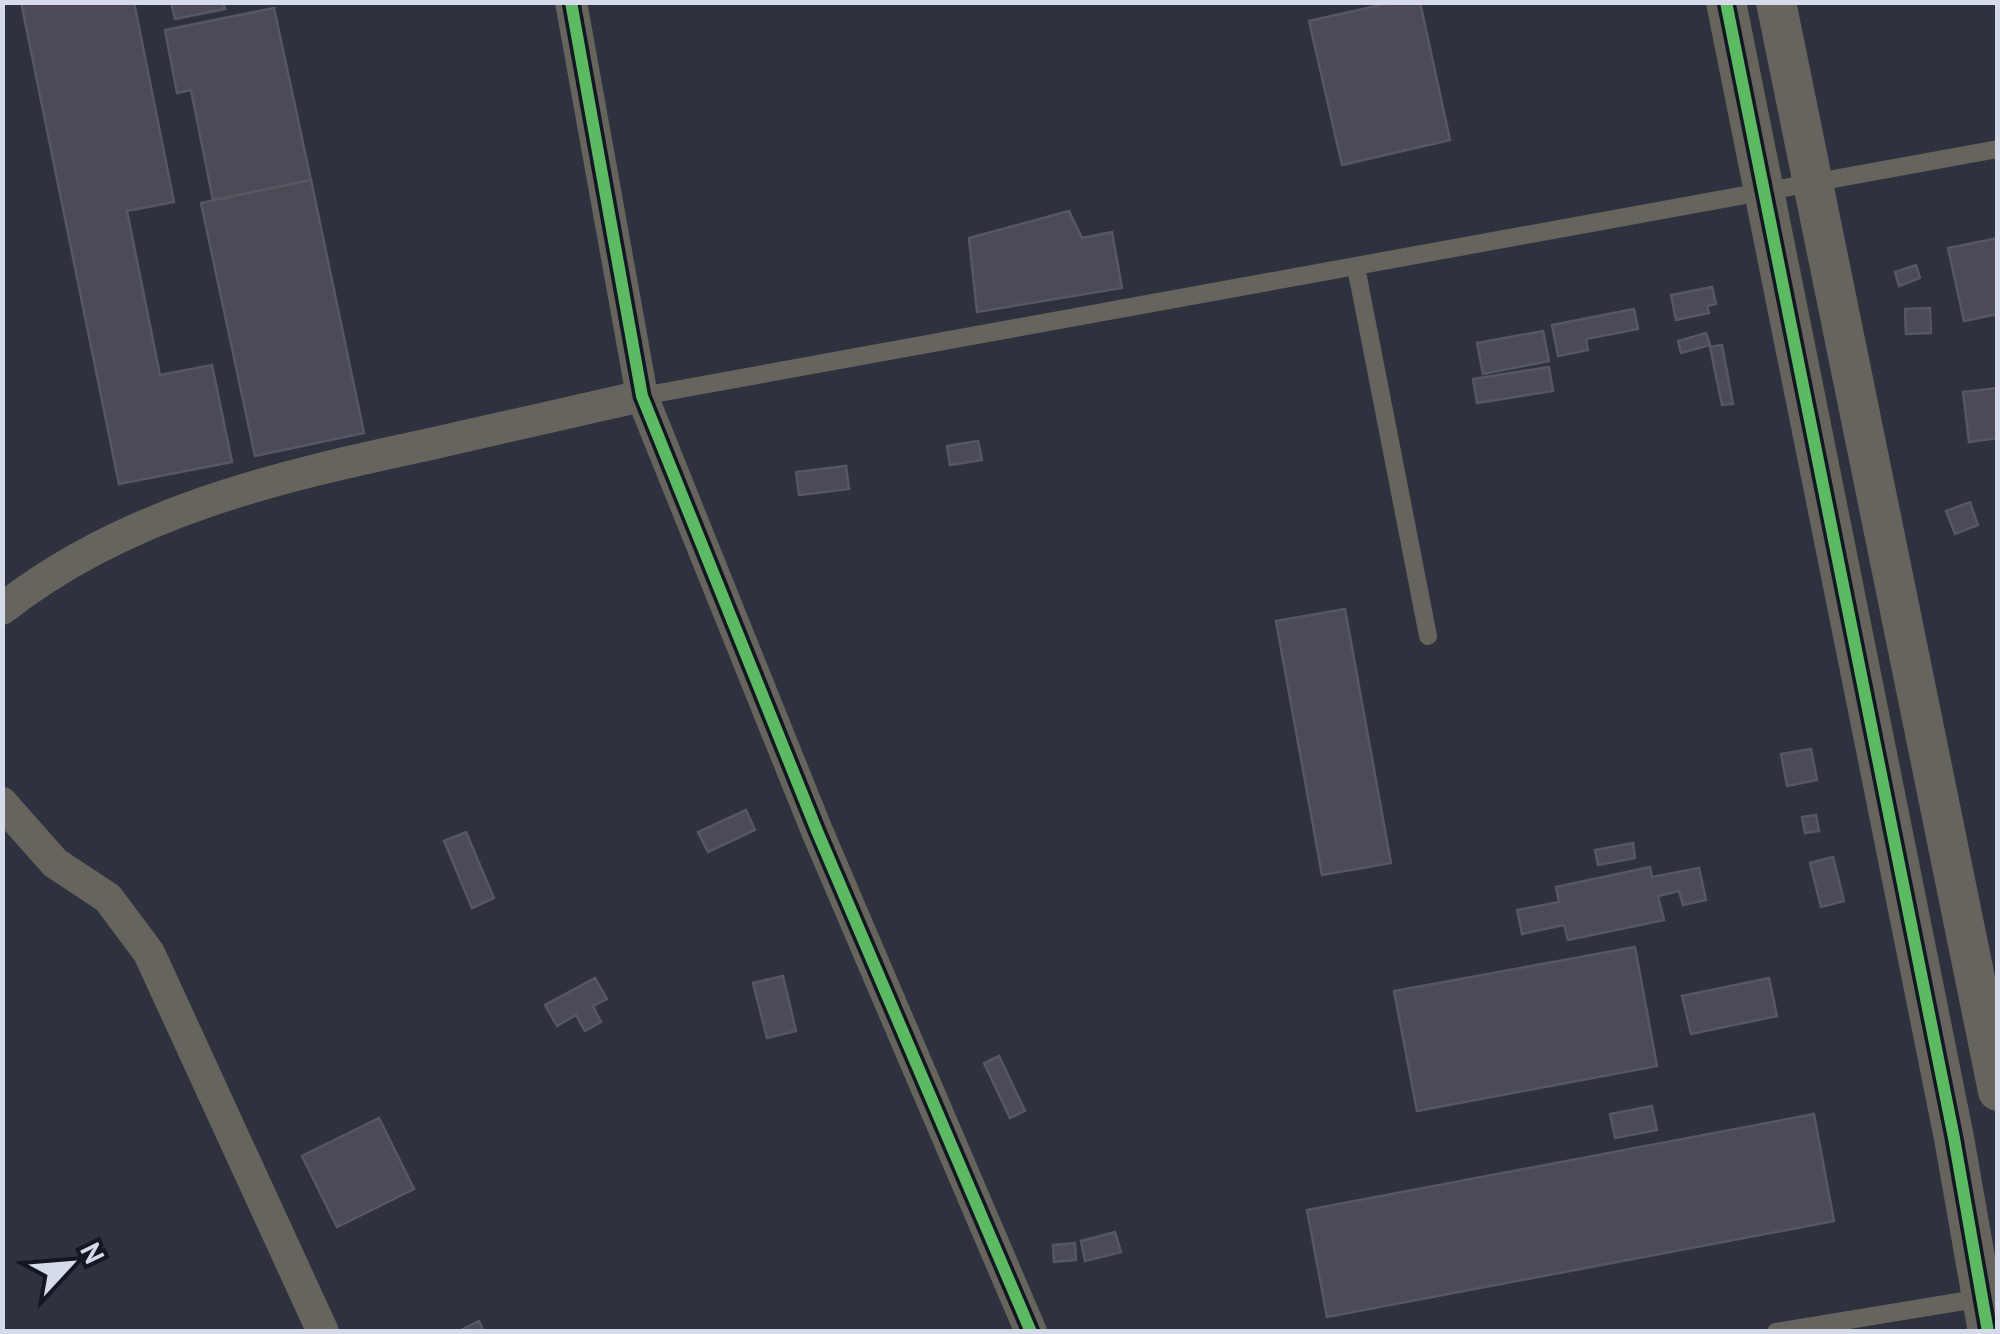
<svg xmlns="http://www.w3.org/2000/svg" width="2000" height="1334" font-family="'PT Sans',sans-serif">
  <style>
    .building { fill: #4a4b56; stroke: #575761; stroke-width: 2.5 }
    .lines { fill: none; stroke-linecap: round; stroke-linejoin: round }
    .service { stroke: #66645c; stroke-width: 18 }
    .minor { stroke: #66645c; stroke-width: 32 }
    .tertiary { stroke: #66645c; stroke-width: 40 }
    .cycleway-casing { stroke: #131722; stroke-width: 19 }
    .cycleway { stroke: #5cba63; stroke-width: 12 }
  </style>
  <rect width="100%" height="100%" fill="#2d323e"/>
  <g class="building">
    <path d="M 21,2 L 134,2 L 174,202 L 127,211 L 160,375 L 212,365 L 232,462 L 119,484 Z"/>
    <path d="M 171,2 L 223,2 L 225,9 L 175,19 Z"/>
    <path d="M 1394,2 L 1420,2 L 1450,140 L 1342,165 L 1309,21 Z"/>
    <path d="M 274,8 L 311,180 L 213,200 L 191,90 L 177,93 L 165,30 Z"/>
    <path d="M 311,180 L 364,433 L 255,456 L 201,203 Z"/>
    <path d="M 1069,211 L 1082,238 L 1112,232 L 1122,288 L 977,312 L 969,238 Z"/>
    <path d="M 1998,238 L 1998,314 L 1964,321 L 1948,248 Z"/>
    <path d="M 1916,265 L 1920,278 L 1899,286 L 1895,272 Z"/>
    <path d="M 1712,287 L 1716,304 L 1707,306 L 1709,313 L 1676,320 L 1671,295 Z"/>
    <path d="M 1930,308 L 1931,333 L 1906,334 L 1905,309 Z"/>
    <path d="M 1634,309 L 1638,329 L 1586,339 L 1588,350 L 1558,356 L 1552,325 Z"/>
    <path d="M 1543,331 L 1549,361 L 1483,374 L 1477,343 Z"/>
    <path d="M 1706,333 L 1710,345 L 1681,353 L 1678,341 Z"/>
    <path d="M 1722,345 L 1733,404 L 1722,405 L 1710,347 Z"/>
    <path d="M 1549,367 L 1553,391 L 1477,403 L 1473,379 Z"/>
    <path d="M 1998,388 L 1998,438 L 1969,442 L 1963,392 Z"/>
    <path d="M 978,441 L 982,460 L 950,465 L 947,446 Z"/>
    <path d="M 846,466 L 849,489 L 799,495 L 796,472 Z"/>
    <path d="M 1970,502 L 1978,525 L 1955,534 L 1946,511 Z"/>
    <path d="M 1345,609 L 1391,863 L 1322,875 L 1276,621 Z"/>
    <path d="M 1811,749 L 1817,780 L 1787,786 L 1781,754 Z"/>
    <path d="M 746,810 L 755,830 L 708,852 L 698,832 Z"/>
    <path d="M 1816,815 L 1819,831 L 1805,833 L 1802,817 Z"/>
    <path d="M 466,832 L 494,898 L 472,908 L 444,841 Z"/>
    <path d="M 1633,843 L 1635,858 L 1598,865 L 1595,850 Z"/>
    <path d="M 1833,857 L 1844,901 L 1821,907 L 1810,863 Z"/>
    <path d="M 1650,867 L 1652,877 L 1699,868 L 1706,900 L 1683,905 L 1679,891 L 1658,896 L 1664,920 L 1568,940 L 1564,925 L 1522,934 L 1517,910 L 1559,902 L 1556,887 Z"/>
    <path d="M 1635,947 L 1657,1066 L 1417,1111 L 1394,991 Z"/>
    <path d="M 783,976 L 796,1031 L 767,1038 L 753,983 Z"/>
    <path d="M 595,978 L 607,999 L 593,1006 L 601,1022 L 585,1031 L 576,1015 L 557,1026 L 545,1005 Z"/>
    <path d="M 1769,978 L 1777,1016 L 1691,1034 L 1682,996 Z"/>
    <path d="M 999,1056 L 1025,1111 L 1010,1118 L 984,1063 Z"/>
    <path d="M 1652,1106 L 1657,1130 L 1615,1138 L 1610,1114 Z"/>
    <path d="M 1814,1114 L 1834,1221 L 1327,1317 L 1307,1210 Z"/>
    <path d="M 379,1118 L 414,1189 L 337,1227 L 302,1156 Z"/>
    <path d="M 1115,1232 L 1121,1252 L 1085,1261 L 1081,1241 Z"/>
    <path d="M 1075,1243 L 1076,1260 L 1054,1262 L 1053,1245 Z"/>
    <path d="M 479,1321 L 484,1332 L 457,1332 Z"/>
  </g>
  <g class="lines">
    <g class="service">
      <path d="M 1356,267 L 1428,636"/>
      <path d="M 642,396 L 1998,149"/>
      <path d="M 1776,1332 L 1982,1298"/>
    </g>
    <g class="minor">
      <path d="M 571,2 L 642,396 L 817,831 L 1031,1332"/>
      <path d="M 2,609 C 125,512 276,477 426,445 C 498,429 570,412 642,396"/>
      <path d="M 2,803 L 55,863 L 108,898 L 149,953 L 323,1332"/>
    </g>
    <g class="tertiary">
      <path d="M 1726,2 L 1954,1138 L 1988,1332"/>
      <path d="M 1776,2 L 1998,1091"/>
    </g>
    <defs>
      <g id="cycleway">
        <path d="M 571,2 L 642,396 L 817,831 L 1031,1332"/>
        <path d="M 1726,2 L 1954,1138 L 1988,1332"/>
      </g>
    </defs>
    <use href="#cycleway" class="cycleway-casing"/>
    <use href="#cycleway" class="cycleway"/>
  </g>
  <rect width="2000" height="1334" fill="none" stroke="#d5dbea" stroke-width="10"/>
  <g transform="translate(70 1264) rotate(64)" stroke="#131722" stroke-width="8" paint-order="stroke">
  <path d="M0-8L18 38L0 25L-18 38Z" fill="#d5dbea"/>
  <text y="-15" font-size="28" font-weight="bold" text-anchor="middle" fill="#d5dbea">N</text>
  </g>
</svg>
